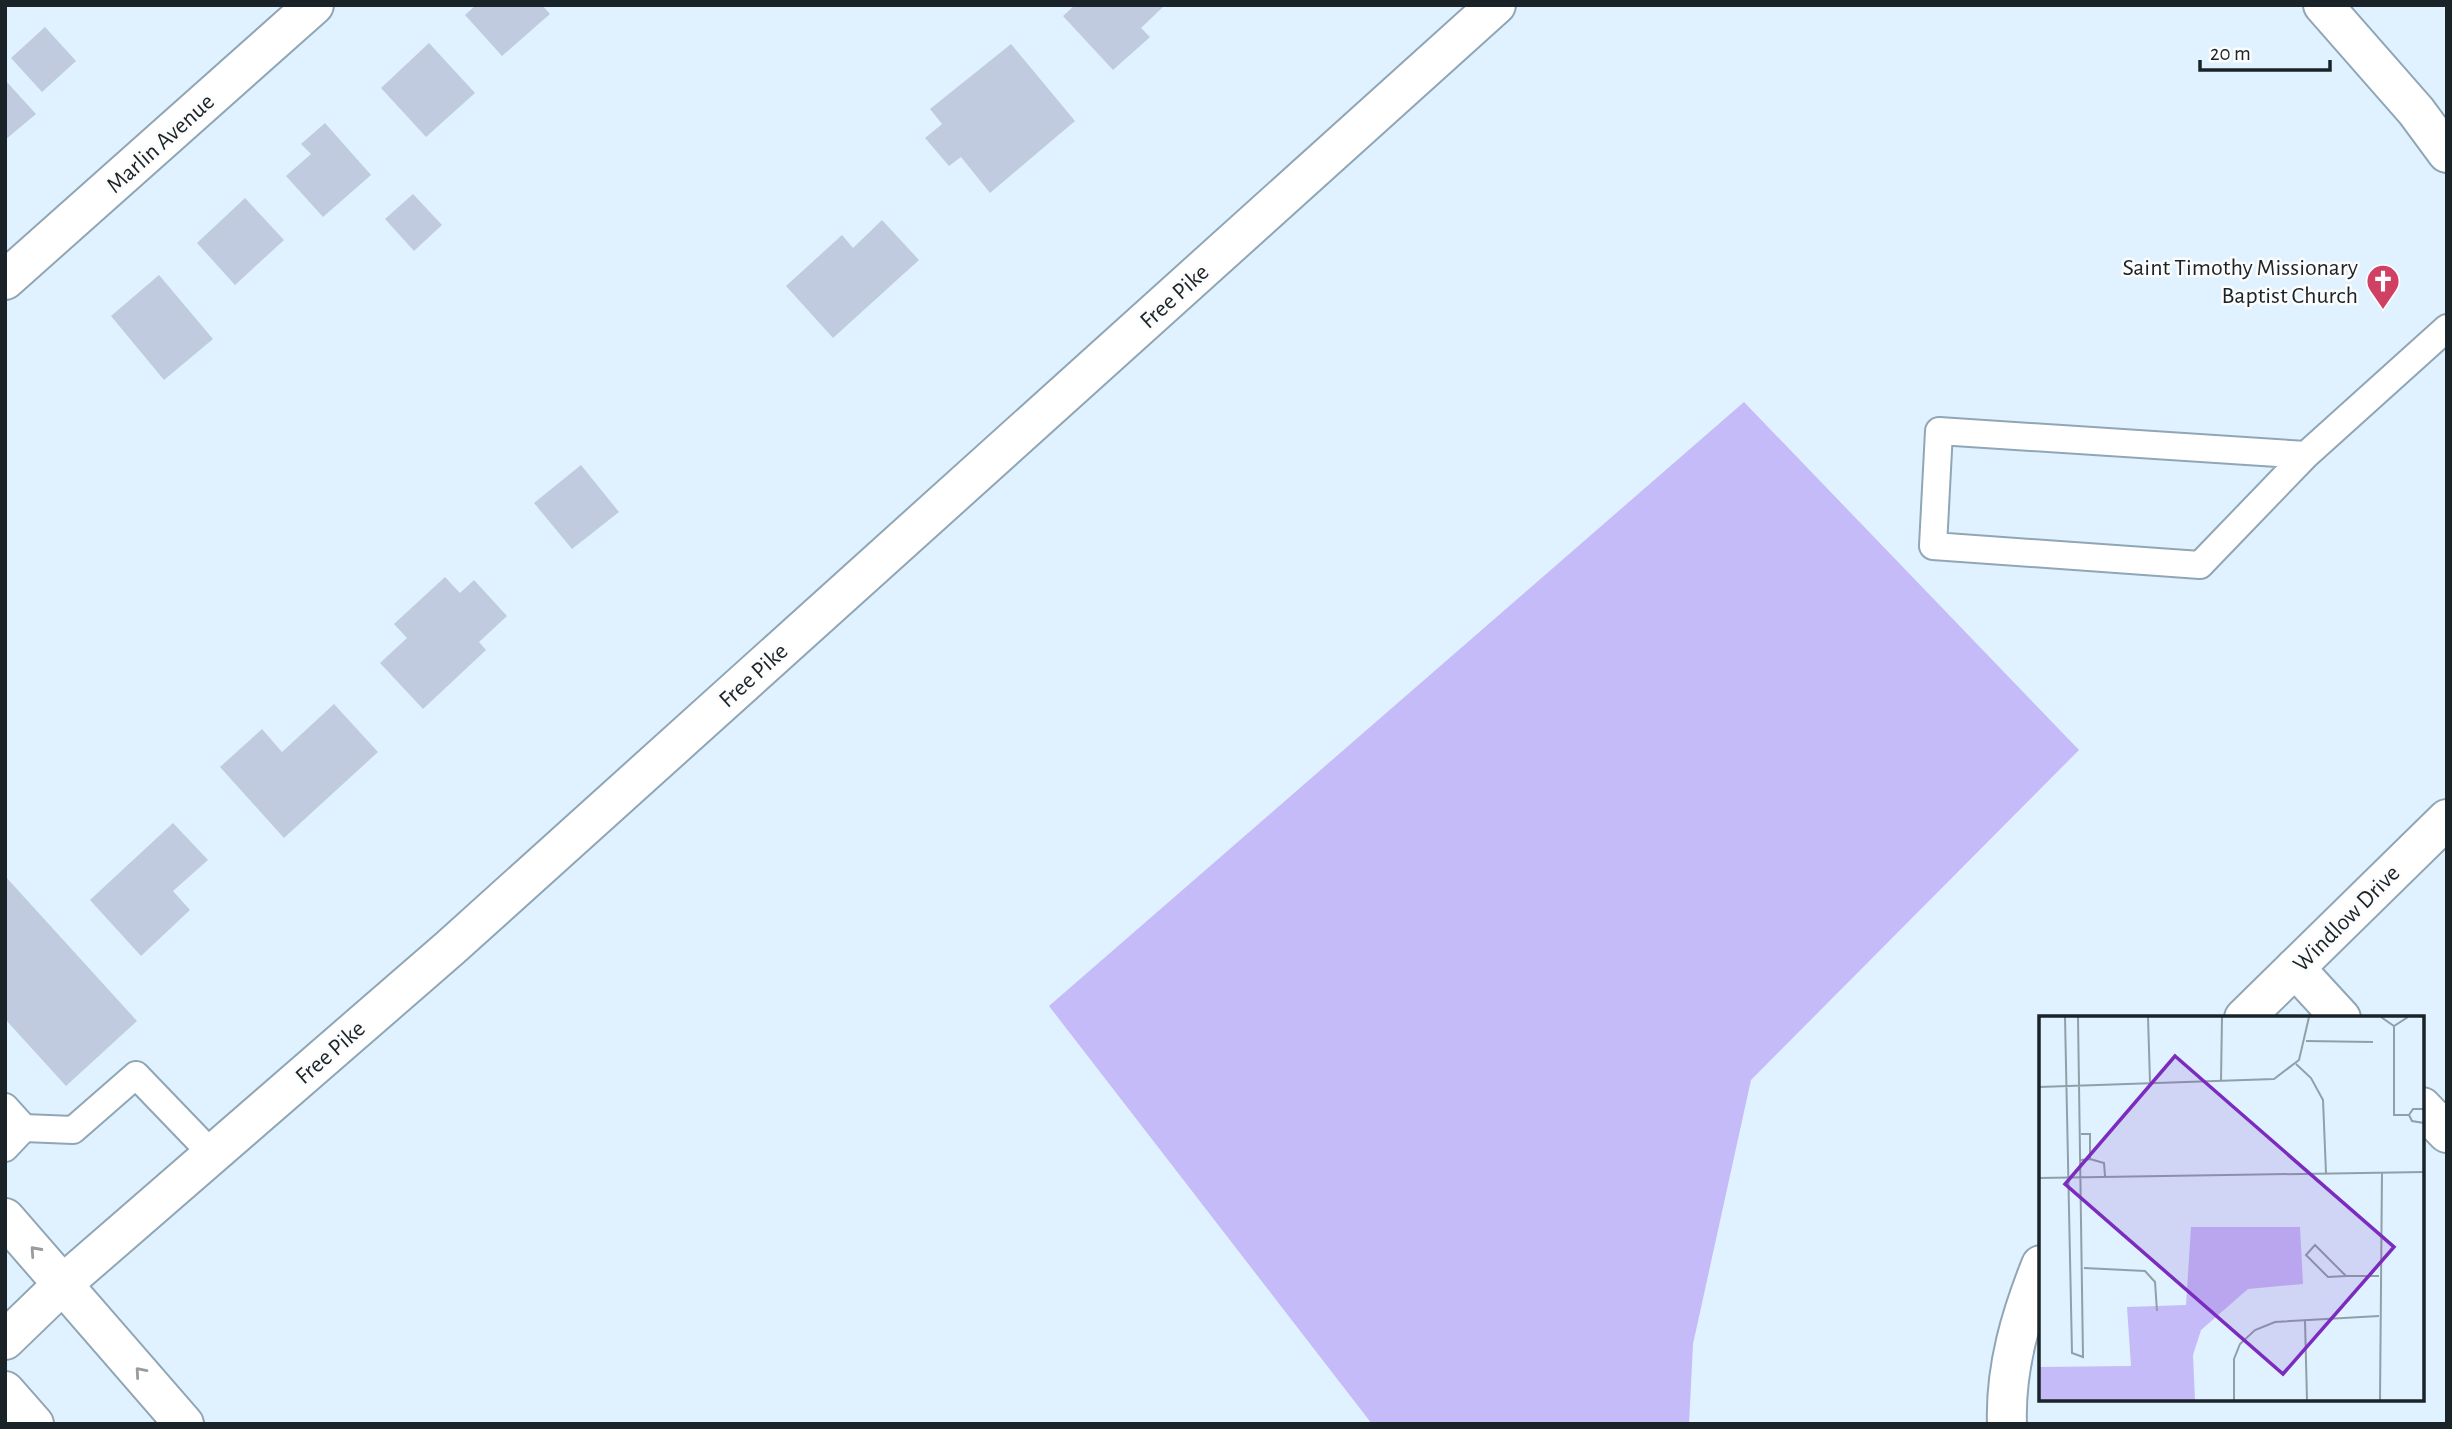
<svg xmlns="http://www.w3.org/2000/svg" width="2452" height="1429" font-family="'Alegreya Sans',sans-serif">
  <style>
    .green { fill: #c5bbf8 }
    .building { fill: #c1cbe0 }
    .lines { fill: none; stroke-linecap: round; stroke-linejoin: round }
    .service-casing { stroke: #91a6b5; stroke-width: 30 }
    .minor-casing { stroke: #91a6b5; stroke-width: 42 }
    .secondary-casing { stroke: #91a6b5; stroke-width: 42 }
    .service { stroke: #fff; stroke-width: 26 }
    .minor { stroke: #fff; stroke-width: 38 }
    .secondary { stroke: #fff; stroke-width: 38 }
    .oneway { stroke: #989c9e }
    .labels { text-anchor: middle; stroke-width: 5; stroke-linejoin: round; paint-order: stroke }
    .street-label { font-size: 24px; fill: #1a2328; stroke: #fcfcfc }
    .poi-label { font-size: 24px; fill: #1a2328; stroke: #fcfcfc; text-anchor: end }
    .inset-road { fill: none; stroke: #919fa9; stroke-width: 2 }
    .view { fill: #7b2cbf; fill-opacity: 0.15; stroke: #7b2cbf; stroke-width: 3.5 }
    .inset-edge { fill: none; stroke: #1a2328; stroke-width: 3.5 }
  </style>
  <rect width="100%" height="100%" fill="#e0f2ff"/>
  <path class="green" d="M 1744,402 L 2079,750 L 1751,1080 L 1693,1344 L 1689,1424 L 1372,1424 L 1049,1006 Z"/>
  <g class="building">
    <path d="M 476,5 L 542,5 L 550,14 L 502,56 L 465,15 Z"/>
    <path d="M 1075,5 L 1165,5 L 1141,28 L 1150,37 L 1113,70 L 1063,16 Z"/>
    <path d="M 45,27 L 76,61 L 42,92 L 11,58 Z"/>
    <path d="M 429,43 L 475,93 L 426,137 L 381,88 Z"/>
    <path d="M 1011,44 L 1075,121 L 990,193 L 961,157 L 949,166 L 925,138 L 942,124 L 930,109 Z"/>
    <path d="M 5,80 L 36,114 L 5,140 Z"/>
    <path d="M 325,123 L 371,175 L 323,217 L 286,176 L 311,154 L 301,144 Z"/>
    <path d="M 413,194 L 442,225 L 414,251 L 385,219 Z"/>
    <path d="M 245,198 L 284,240 L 235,285 L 197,243 Z"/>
    <path d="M 882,220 L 919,260 L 833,338 L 786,286 L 842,235 L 853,248 Z"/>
    <path d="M 159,275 L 213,339 L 164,380 L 111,316 Z"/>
    <path d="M 581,465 L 619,512 L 572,549 L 534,503 Z"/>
    <path d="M 445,577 L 460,593 L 474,580 L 507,616 L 479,642 L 486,650 L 423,709 L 380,663 L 407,638 L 394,624 Z"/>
    <path d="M 334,704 L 378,752 L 284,838 L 220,767 L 262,729 L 282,752 Z"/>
    <path d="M 173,823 L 208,860 L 173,891 L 190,910 L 141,956 L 90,900 Z"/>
    <path d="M 5,876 L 137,1021 L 66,1086 L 5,1019 Z"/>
  </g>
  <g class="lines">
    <defs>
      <g id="service">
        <path d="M 2306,455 L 1939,431 L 1933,546 L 2200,565 L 2306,455 L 2447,328"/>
        <path d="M 5,1107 L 24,1128 L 5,1148"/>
        <path d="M 24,1128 L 73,1130 L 136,1075 L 212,1154"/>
      </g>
      <g id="minor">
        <path d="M 2323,5 L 2416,111 L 2447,153"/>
        <path d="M 5,280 L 314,5"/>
        <path d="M 2295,968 L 2341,1018"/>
        <path d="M 2244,1018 L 2447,819"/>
        <path d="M 2422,1107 L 2447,1133"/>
        <path d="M 5,1218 L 184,1424"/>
        <path d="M 5,1391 L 34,1424"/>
        <path d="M 2007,1424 C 2005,1368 2021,1315 2041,1265"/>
      </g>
      <path id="secondary" d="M 5,1340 L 64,1283 L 450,948 L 1496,5"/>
    </defs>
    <use href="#service" class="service-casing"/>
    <use href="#minor" class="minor-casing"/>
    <use href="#secondary" class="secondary-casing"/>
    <use href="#service" class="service"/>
    <use href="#minor" class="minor"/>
    <use href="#secondary" class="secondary"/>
  </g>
  <defs><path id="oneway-chevron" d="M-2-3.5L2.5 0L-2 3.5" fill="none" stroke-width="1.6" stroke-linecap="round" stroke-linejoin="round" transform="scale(1.75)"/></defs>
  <g class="oneway">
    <use href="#oneway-chevron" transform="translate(35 1251) rotate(-132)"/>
    <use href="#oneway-chevron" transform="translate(140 1372) rotate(-131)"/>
  </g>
  <defs>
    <symbol id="church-pin" viewBox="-11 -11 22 30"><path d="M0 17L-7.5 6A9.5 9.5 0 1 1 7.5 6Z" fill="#d04063" stroke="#fcfcfc"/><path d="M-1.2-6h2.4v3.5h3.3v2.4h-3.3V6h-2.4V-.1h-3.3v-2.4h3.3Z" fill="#fff"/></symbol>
  </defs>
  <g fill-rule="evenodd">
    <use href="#church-pin" x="2364" y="262" width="38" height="52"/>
  </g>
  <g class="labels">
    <g class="street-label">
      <text transform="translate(160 143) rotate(-42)" y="8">Marlin Avenue</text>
      <text transform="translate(1174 296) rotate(-42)" y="8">Free Pike</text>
      <text transform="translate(753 675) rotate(-42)" y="8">Free Pike</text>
      <text transform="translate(2346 918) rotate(-45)" y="8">Windlow Drive</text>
      <text transform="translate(330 1052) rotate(-41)" y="8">Free Pike</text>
    </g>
    <g class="poi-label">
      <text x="2358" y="275">Saint Timothy Missionary<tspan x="2358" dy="28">Baptist Church</tspan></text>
    </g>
  </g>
  <g transform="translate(2039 1016)">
    <rect width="385" height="385" fill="#e0f2ff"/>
    <path d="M 152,211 L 261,211 L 264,268 L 209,273 L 162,314 L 154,339 L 156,384 L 0,384 L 0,351 L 92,350 L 88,291 L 147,289 Z" fill="#c5bbf8"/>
    <path class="inset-road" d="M 26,1 L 33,337 L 44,341 L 39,1M 109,1 L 111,66M 342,1 L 355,10 L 369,1M 355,10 L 355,99 L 370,99M 267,25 L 334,26M 257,48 L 272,62 L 284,84 L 287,157M 182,65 L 183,1M 0,71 L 235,63 L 260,44 L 270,1M 385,93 L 374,93 L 370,99 L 373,105 L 385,107M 42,118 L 51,118 L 51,143 L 42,144M 51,143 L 65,147 L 66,160M 0,162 L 385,156M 45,252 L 106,255 L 116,266 L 118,295M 307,260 L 289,261 L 267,239 L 276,229 L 307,260 L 340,260M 266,305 L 268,384M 195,384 L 195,343 L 201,328 L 216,314 L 236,306 L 340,300M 341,384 L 343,156"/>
    <path class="view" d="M 136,40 L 355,231 L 244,358 L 26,168 Z"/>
    <rect width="385" height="385" class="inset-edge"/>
  </g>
  <rect width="2452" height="1429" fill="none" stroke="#1a2328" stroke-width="14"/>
  <path d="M2200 60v10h130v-10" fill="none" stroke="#1a2328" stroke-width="3.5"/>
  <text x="2210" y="60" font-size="21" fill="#1a2328" stroke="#fcfcfc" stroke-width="5" paint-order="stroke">20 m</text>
</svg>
